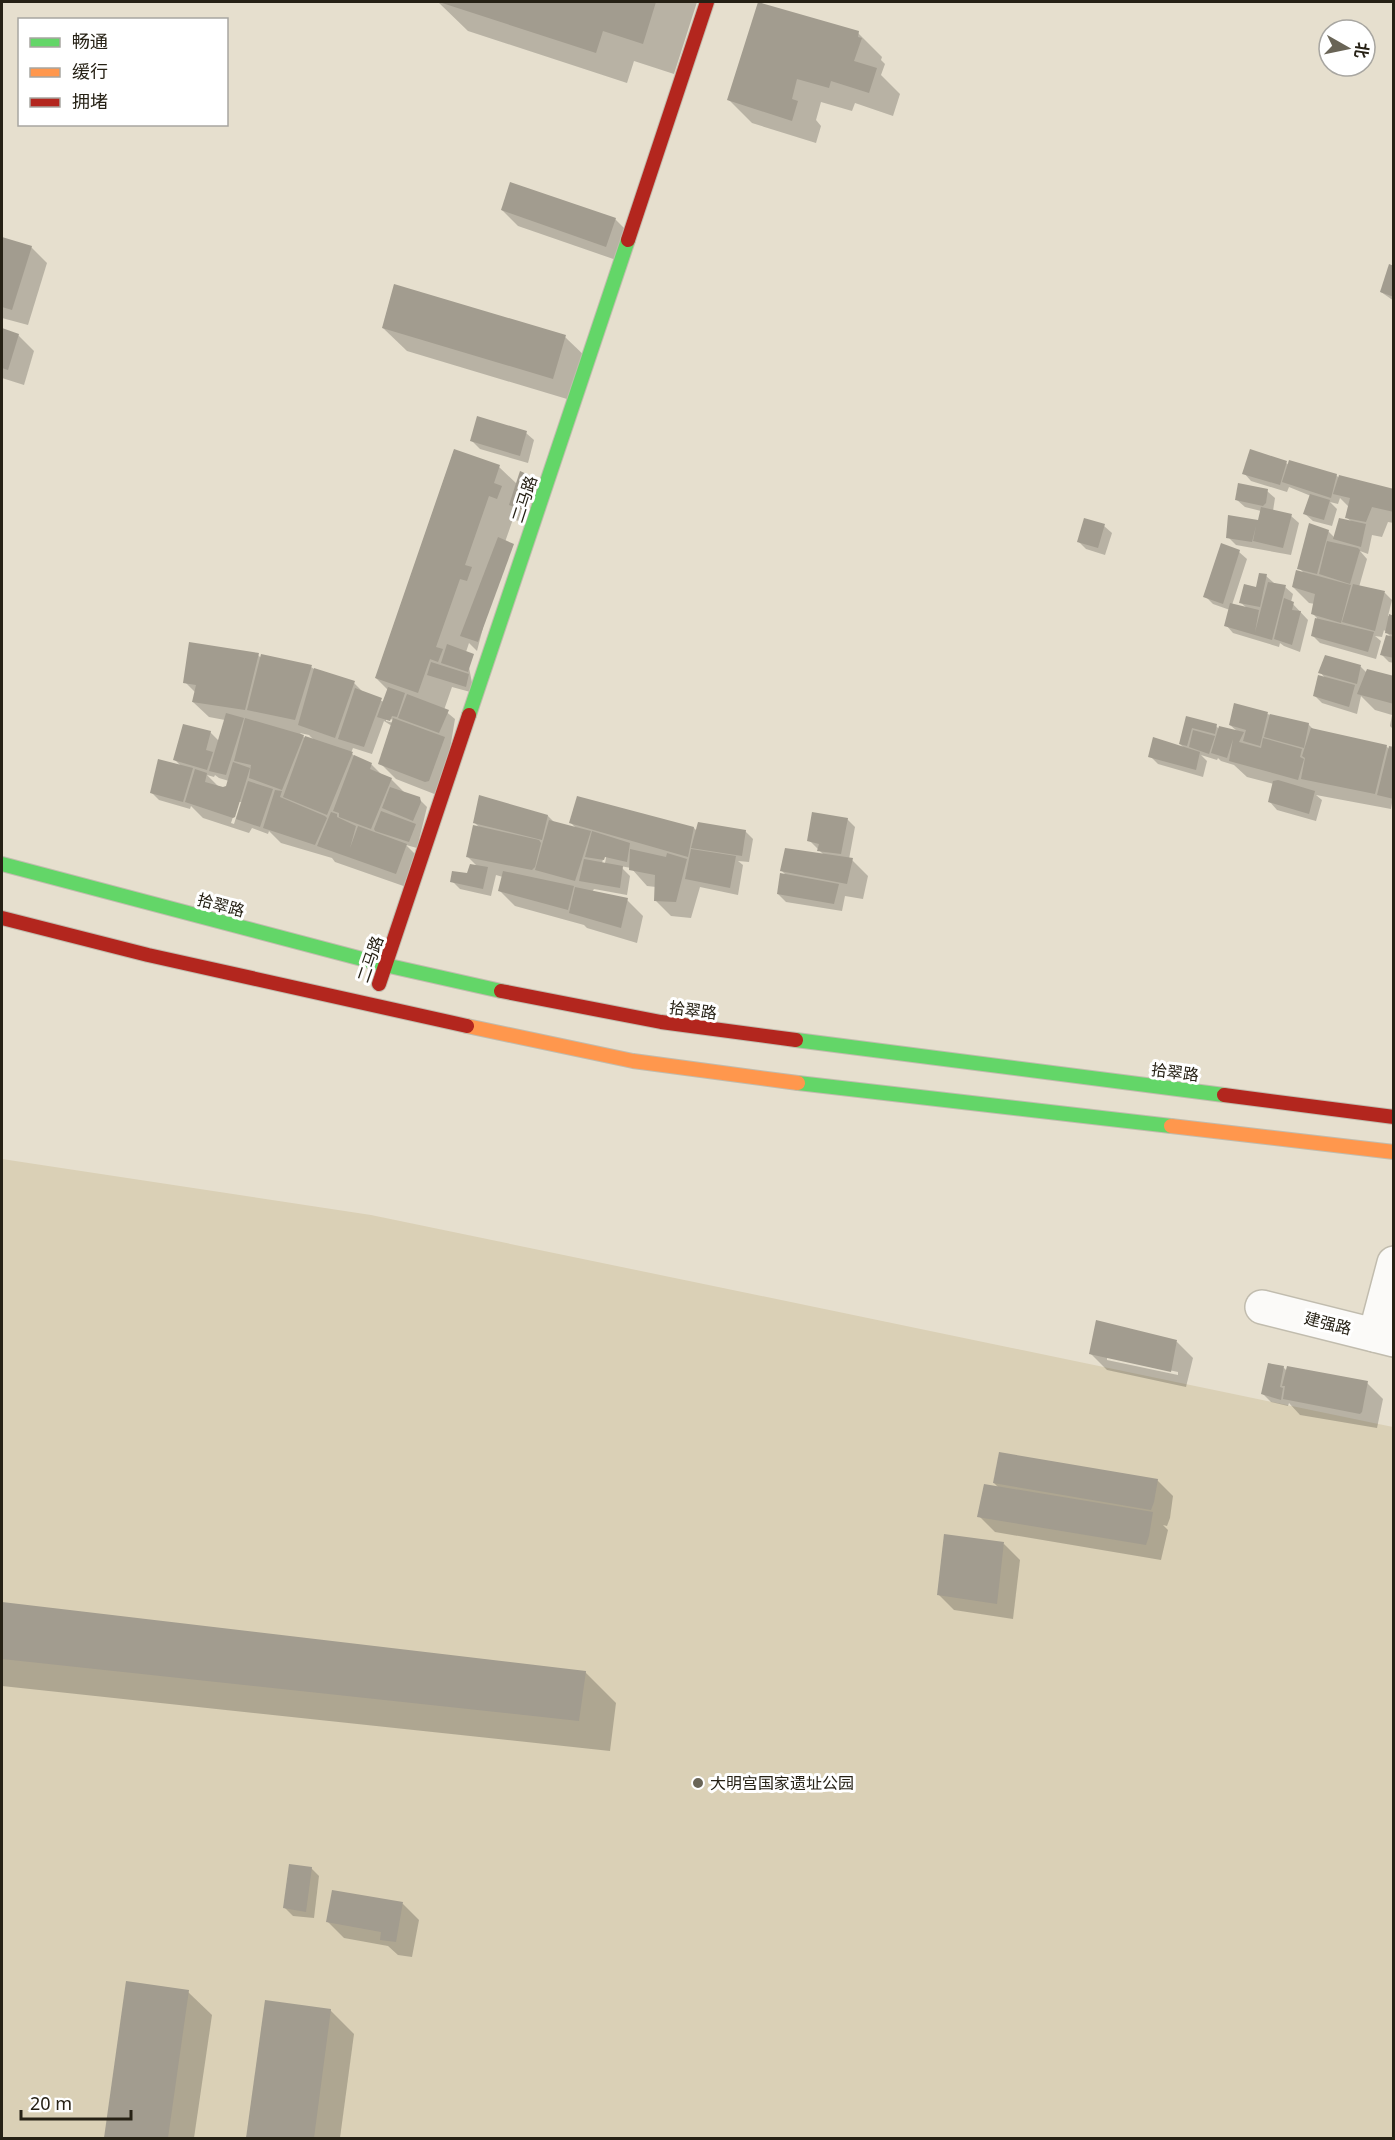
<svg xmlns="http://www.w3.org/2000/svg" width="1395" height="2140" font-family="'Noto Sans','Noto Sans SC',sans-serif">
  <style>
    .green { fill: #dad0b6 }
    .shadow { fill: #0003; fill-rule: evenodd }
    .building { fill: #a29c8f }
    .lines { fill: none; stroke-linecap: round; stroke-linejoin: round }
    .street-casing { stroke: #c1bcae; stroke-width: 36 }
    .fast-casing { stroke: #c1bcae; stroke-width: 16 }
    .slow-casing { stroke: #c1bcae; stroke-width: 16 }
    .jam-casing { stroke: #c1bcae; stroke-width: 16 }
    .street { stroke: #fbfaf8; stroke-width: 33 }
    .fast { stroke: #63d668; stroke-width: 14 }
    .slow { stroke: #ff974d; stroke-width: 14 }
    .jam { stroke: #b3261e; stroke-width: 14 }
    .poi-dot { fill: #696456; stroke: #fff; stroke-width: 2 }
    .labels { text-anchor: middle; stroke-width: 6; stroke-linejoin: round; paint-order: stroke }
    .street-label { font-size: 16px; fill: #262115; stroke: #fff }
    .poi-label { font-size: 16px; fill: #262115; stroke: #fff; text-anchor: start }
  </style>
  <rect width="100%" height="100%" fill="#e6dfce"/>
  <path class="green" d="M 2,1159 L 371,1215 L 1393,1427 L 1393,2138 L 2,2138 Z"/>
  <g class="shadow">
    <path d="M 438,2 L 697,2 L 674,74 L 634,61 L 627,83 L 468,31 Z"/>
    <path d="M 858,33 L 882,57 L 881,60 L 885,64 L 881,75 L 900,94 L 893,116 L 855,103 L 852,111 L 821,102 L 816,120 L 821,126 L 816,143 L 752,123 L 729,100 Z"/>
    <path d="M 502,210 L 615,219 L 631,235 L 622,262 L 518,226 Z"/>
    <path d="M 2,238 L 31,247 L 47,263 L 28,325 L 2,318 Z"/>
    <path d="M 1394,267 L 1394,301 L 1381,292 Z"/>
    <path d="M 383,328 L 565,337 L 589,360 L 577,402 L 407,351 Z"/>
    <path d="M 2,330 L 18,335 L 34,351 L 24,385 L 2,378 Z"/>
    <path d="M 526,433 L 534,440 L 528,463 L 480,449 L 472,441 Z"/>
    <path d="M 454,451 L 499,467 L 517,484 L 521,473 L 521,522 L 513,519 L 505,542 L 477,651 L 469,643 L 466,652 L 474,693 L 452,687 L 444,710 L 455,719 L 442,797 L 396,779 L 380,763 L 392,726 L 384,721 L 372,754 L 353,748 L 351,753 L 358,759 L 372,765 L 383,776 L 391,779 L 406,794 L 419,799 L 427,807 L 417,848 L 406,845 L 422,861 L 412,889 L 335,862 L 332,858 L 281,843 L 269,831 L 268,834 L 252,828 L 249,833 L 203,818 L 191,806 L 190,809 L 159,800 L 151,792 L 181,766 L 175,760 L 210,732 L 219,741 L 225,720 L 209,717 L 193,702 L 196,693 L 185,682 L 258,655 L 261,658 L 311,667 L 314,669 L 354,683 L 365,694 L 384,702 L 388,690 L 376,678 ZM 386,718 L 398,721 L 397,724 L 386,721 ZM 300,733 L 309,735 L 315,741 L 306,739 ZM 207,775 L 214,777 L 215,775 L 219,778 L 229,781 L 227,787 L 219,787 ZM 238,802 L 241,802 L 234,824 L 231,823 Z"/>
    <path d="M 1286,463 L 1289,465 L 1336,475 L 1340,479 L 1394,491 L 1394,523 L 1388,522 L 1382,537 L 1372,535 L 1368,554 L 1360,551 L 1367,559 L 1359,587 L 1385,593 L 1392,600 L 1388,616 L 1394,617 L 1394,663 L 1389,662 L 1381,654 L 1392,638 L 1384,630 L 1382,637 L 1375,636 L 1381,641 L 1376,659 L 1320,643 L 1312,635 L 1317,618 L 1313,614 L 1315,604 L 1309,603 L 1293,587 L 1304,573 L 1299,568 L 1328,531 L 1335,538 L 1352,522 L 1347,518 L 1349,507 L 1340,498 L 1338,504 L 1330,502 L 1337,509 L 1332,526 L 1313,521 L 1305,514 L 1311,496 L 1289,487 L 1287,492 L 1251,481 L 1244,473 Z"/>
    <path d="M 1267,491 L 1275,498 L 1273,511 L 1291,516 L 1299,523 L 1291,555 L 1236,545 L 1228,537 L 1259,522 L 1261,511 L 1245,507 L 1237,500 Z"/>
    <path d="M 1104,526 L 1112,533 L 1105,555 L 1086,549 L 1079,542 Z"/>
    <path d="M 1239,552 L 1247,559 L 1232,605 L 1247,608 L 1241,603 L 1257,589 L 1266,576 L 1274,583 L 1285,587 L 1293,594 L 1291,602 L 1308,620 L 1300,652 L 1284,646 L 1280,643 L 1279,647 L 1233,633 L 1226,625 L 1230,610 L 1213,604 L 1205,596 Z"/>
    <path d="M 1361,667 L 1367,673 L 1394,678 L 1394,730 L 1390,726 L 1392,715 L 1375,710 L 1361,696 L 1357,714 L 1322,703 L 1314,695 L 1326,679 L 1320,672 Z"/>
    <path d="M 1267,714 L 1308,724 L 1315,731 L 1386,746 L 1390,750 L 1394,749 L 1394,804 L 1392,803 L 1391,809 L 1316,795 L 1322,800 L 1316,821 L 1277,810 L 1270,802 L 1274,784 L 1247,777 L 1234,765 L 1221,761 L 1218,758 L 1217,760 L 1201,755 L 1207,761 L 1203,777 L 1158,764 L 1150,756 L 1185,749 L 1180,744 L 1187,718 L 1216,726 L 1219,729 L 1237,731 L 1230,725 Z"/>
    <path d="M 548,816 L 555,823 L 577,829 L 571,823 L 694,828 L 697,831 L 745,831 L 753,839 L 749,862 L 738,861 L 743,865 L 738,895 L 700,887 L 691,918 L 671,916 L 655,900 L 656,887 L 647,886 L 631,868 L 620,866 L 630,876 L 627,895 L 594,889 L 592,892 L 627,900 L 643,916 L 637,943 L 587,928 L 584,925 L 515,906 L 499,890 L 503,877 L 496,875 L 491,896 L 460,889 L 452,881 L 468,875 L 478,867 L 468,857 L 480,828 L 474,822 ZM 607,853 L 604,868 L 601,868 L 603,859 Z"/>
    <path d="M 847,819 L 855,827 L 849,859 L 852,860 L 868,876 L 863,899 L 845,896 L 842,911 L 786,902 L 778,894 L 787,876 L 782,871 L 824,855 L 809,840 Z"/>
    <path d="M 1177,1342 L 1193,1358 L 1186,1387 L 1107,1370 L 1091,1354 ZM 1107,1357 L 1178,1372 L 1178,1375 L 1107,1360 Z"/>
    <path d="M 1283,1367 L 1287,1371 L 1367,1383 L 1383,1399 L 1377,1428 L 1300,1415 L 1289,1403 L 1288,1406 L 1271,1402 L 1263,1394 Z"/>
    <path d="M 1157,1480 L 1173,1496 L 1170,1518 L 1167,1526 L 1163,1525 L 1168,1530 L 1161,1560 L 995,1532 L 979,1516 L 999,1488 L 994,1483 Z"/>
    <path d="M 1004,1544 L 1020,1560 L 1013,1619 L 954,1610 L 938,1594 Z"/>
    <path d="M 2,1603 L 585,1672 L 616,1703 L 610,1751 L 2,1686 Z"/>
    <path d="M 311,1868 L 319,1876 L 314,1918 L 293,1916 L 285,1908 Z"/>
    <path d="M 403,1904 L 419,1920 L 412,1957 L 398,1955 L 388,1946 L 344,1938 L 328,1922 Z"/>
    <path d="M 127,1983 L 188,1992 L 212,2015 L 194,2138 L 105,2138 Z"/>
    <path d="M 266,2001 L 330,2010 L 354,2034 L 340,2138 L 248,2138 Z"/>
  </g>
  <g class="building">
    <path d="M 439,2 L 656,2 L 643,44 L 603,31 L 596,53 Z"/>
    <path d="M 758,2 L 859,31 L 858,37 L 862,38 L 854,61 L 877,68 L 869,93 L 831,81 L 829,88 L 797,79 L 792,99 L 798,101 L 792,121 L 727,100 Z"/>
    <path d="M 510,182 L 616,218 L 606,247 L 501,210 Z"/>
    <path d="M 2,237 L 32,246 L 12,310 L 2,307 Z"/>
    <path d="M 1389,264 L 1394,266 L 1394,297 L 1380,292 Z"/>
    <path d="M 394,284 L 566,335 L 553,379 L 382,328 Z"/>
    <path d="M 2,328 L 19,334 L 8,370 L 2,368 Z"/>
    <path d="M 477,416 L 527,431 L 520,456 L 470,441 Z"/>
    <path d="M 454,449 L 500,465 L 494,483 L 502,486 L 497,499 L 489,496 L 465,565 L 472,567 L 467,581 L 460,579 L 436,647 L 443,649 L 438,662 L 430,659 L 418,693 L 375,678 Z"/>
    <path d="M 1250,449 L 1287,461 L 1280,485 L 1242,474 Z"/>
    <path d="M 1289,460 L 1337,474 L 1331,498 L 1282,482 Z"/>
    <path d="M 520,471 L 538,479 L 526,511 L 509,505 Z"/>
    <path d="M 1339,475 L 1394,489 L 1394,512 L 1372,507 L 1366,522 L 1345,518 L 1350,498 L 1333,494 Z"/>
    <path d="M 1238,483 L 1268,489 L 1266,503 L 1263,506 L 1235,500 Z"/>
    <path d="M 1310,494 L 1330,500 L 1324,520 L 1303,514 Z"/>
    <path d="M 1261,507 L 1292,514 L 1283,548 L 1253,541 L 1256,526 L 1252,542 L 1226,538 L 1228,515 L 1258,520 Z"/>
    <path d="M 1084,518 L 1105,524 L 1098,548 L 1077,542 Z"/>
    <path d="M 1339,518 L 1366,524 L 1361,547 L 1333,539 Z"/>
    <path d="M 1309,523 L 1329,530 L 1317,574 L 1297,569 Z"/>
    <path d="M 498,537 L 514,544 L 478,642 L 460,636 Z"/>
    <path d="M 1327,541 L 1358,548 L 1360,550 L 1350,584 L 1319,574 Z"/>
    <path d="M 1221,543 L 1240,550 L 1223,604 L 1203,597 Z"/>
    <path d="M 1296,570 L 1351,585 L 1341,623 L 1311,614 L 1315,594 L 1292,587 Z"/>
    <path d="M 1259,573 L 1267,574 L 1260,607 L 1239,603 L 1244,584 L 1256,587 Z"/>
    <path d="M 1268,582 L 1286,585 L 1272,640 L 1224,626 L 1230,603 L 1259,610 L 1255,632 Z"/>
    <path d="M 1353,584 L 1385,591 L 1375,631 L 1342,622 Z"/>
    <path d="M 1284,598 L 1294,602 L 1292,610 L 1301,611 L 1292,645 L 1274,639 Z"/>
    <path d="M 1389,614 L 1394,616 L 1394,635 L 1385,633 Z"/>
    <path d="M 1315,618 L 1374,632 L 1368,652 L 1311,636 Z"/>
    <path d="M 1386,635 L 1394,637 L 1394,658 L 1380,655 Z"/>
    <path d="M 189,642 L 259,653 L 245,710 L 192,702 L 196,685 L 183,683 Z"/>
    <path d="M 447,644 L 474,654 L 468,672 L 441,663 Z"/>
    <path d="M 261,654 L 312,665 L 295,720 L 247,710 Z"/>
    <path d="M 1325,655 L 1361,665 L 1357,684 L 1318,673 Z"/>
    <path d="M 431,662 L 469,674 L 466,687 L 427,675 Z"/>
    <path d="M 314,668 L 355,681 L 335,738 L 298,725 Z"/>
    <path d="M 1367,669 L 1394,676 L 1394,704 L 1357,694 Z"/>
    <path d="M 1318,675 L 1355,685 L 1349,707 L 1313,696 Z"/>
    <path d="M 388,687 L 405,693 L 397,717 L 392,716 L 390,721 L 377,717 Z"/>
    <path d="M 355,688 L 382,698 L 364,747 L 338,739 Z"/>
    <path d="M 407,694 L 449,710 L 439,733 L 398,718 Z"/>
    <path d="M 1234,703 L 1268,712 L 1260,746 L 1243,741 L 1246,730 L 1229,725 Z"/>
    <path d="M 226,713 L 244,718 L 226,775 L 209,771 Z"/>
    <path d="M 1270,714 L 1309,723 L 1304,748 L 1264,737 Z"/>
    <path d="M 1186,716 L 1217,724 L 1215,734 L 1192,728 L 1187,746 L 1179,744 Z"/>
    <path d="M 245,718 L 304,735 L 282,790 L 249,778 L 251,765 L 234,761 Z"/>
    <path d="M 393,718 L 445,737 L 429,781 L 425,782 L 378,764 Z"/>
    <path d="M 183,724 L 211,731 L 206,750 L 213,752 L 207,770 L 173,760 Z"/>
    <path d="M 1219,726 L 1244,732 L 1239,742 L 1261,748 L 1263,738 L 1302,749 L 1300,757 L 1304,759 L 1298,780 L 1229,761 L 1233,739 L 1227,758 L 1211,753 Z"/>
    <path d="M 1311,728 L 1387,745 L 1375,794 L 1301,779 L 1305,758 L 1302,756 Z"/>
    <path d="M 1193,730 L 1215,736 L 1209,754 L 1189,747 Z"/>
    <path d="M 305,736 L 353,752 L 327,815 L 283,797 Z"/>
    <path d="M 1153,737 L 1200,752 L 1196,770 L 1148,757 Z"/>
    <path d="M 1389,746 L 1394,747 L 1394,799 L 1377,795 Z"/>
    <path d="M 354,755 L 372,763 L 370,769 L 392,778 L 371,829 L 339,817 L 339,813 L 333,811 Z"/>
    <path d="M 158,759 L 193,768 L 183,802 L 150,793 Z"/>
    <path d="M 233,762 L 250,768 L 235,817 L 233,818 L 185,802 L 195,769 L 207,773 L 205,782 L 223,787 L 226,786 Z"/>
    <path d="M 1278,780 L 1315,791 L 1309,814 L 1268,802 L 1273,781 Z"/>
    <path d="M 248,781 L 273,789 L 260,827 L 236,819 Z"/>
    <path d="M 390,787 L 420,797 L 421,802 L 413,821 L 382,808 Z"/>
    <path d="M 275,790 L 282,791 L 280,797 L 325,816 L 327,818 L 315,845 L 263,828 Z"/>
    <path d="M 479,795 L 548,815 L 542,840 L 473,823 Z"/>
    <path d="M 577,796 L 694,827 L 688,857 L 569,823 Z"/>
    <path d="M 381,811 L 416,824 L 409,842 L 375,831 L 374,829 Z"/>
    <path d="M 331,812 L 337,814 L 337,817 L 356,826 L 350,848 L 358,826 L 407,844 L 396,874 L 317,846 Z"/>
    <path d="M 812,812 L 848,818 L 841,854 L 817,851 L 819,844 L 807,841 Z"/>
    <path d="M 549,820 L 591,831 L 575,881 L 535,870 Z"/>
    <path d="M 698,822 L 746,830 L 742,856 L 691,848 Z"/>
    <path d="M 473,825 L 539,840 L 541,843 L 535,867 L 532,870 L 466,857 Z"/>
    <path d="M 592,831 L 630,843 L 627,862 L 605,857 L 604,860 L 585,857 Z"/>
    <path d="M 785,848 L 853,858 L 847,884 L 780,871 Z"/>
    <path d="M 630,849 L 666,857 L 667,853 L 687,859 L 676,902 L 654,901 L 655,875 L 629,870 Z"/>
    <path d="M 691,849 L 736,856 L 730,888 L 685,879 Z"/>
    <path d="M 584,859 L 623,866 L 620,888 L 579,881 Z"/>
    <path d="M 470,864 L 488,867 L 483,889 L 450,882 L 452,871 L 467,873 Z"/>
    <path d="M 503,871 L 574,886 L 568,910 L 498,891 Z"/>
    <path d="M 780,873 L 839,884 L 834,904 L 777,894 Z"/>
    <path d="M 575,887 L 628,898 L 621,928 L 569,913 Z"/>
    <path d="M 1096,1320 L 1177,1340 L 1171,1372 L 1089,1354 Z"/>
    <path d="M 1268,1363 L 1284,1366 L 1280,1387 L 1283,1388 L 1281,1400 L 1261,1394 Z"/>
    <path d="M 1287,1366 L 1368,1381 L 1362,1412 L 1360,1414 L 1283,1399 L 1285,1386 L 1282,1386 Z"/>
    <path d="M 999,1452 L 1158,1479 L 1154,1502 L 1151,1510 L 993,1483 Z"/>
    <path d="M 984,1484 L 1153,1512 L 1149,1536 L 1146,1545 L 977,1517 Z"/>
    <path d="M 944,1534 L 1004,1542 L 997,1604 L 937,1595 Z"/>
    <path d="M 2,1602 L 586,1671 L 579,1721 L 2,1659 Z"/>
    <path d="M 289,1864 L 312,1867 L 306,1912 L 283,1908 Z"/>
    <path d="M 332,1890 L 403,1902 L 396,1942 L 380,1940 L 381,1932 L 326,1922 Z"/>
    <path d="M 126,1981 L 189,1990 L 168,2138 L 104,2138 Z"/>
    <path d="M 265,2000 L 331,2009 L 314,2138 L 246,2138 Z"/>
  </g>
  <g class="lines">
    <defs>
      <g id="street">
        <path d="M 1262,1307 L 1394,1340"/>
        <path d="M 1375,1335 L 1394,1263"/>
      </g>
      <g id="fast">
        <path d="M 469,715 L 628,240"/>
        <path d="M 2,864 L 385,965 L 501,991"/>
        <path d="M 796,1040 L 1224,1095"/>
        <path d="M 798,1083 L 1171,1126"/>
      </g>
      <g id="slow">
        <path d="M 467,1026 L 633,1061 L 798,1083"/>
        <path d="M 1171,1126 L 1394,1152"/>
      </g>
      <g id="jam">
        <path d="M 628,240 L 707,2"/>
        <path d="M 2,918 L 148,955 L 467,1026"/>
        <path d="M 379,984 L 469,715"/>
        <path d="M 501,991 L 661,1022 L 796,1040"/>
        <path d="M 1224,1095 L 1394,1117"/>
      </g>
    </defs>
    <use href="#street" class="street-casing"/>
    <use href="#fast" class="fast-casing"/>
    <use href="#slow" class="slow-casing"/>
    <use href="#jam" class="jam-casing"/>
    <use href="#street" class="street"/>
    <use href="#fast" class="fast"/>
    <use href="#slow" class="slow"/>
    <use href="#jam" class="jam"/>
  </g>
  <circle class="poi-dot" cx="698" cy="1783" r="6"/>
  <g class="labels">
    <g class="street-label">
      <text transform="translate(524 499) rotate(-72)" y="6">二马路</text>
      <text transform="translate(221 905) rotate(15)" y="6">拾翠路</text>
      <text transform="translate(370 959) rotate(-71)" y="6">二马路</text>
      <text transform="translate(693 1010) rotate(7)" y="6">拾翠路</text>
      <text transform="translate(1175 1072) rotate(7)" y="6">拾翠路</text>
      <text transform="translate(1328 1323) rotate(14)" y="6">建强路</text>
    </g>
    <g class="poi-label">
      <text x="710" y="1789">大明宫国家遗址公园</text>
    </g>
  </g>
  <rect width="1395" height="2140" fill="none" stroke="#262115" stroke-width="6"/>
  <rect x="18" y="18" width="210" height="108" fill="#ffffff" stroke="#a8a6a1" stroke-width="1.5"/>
  <rect x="30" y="38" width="30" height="9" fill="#63d668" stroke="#a8a6a1" stroke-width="1.5"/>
  <text x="72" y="48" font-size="18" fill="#262115">畅通</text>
  <rect x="30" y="68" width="30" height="9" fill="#ff974d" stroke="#a8a6a1" stroke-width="1.5"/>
  <text x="72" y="78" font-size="18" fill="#262115">缓行</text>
  <rect x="30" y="98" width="30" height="9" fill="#b3261e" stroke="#a8a6a1" stroke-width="1.5"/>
  <text x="72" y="108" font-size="18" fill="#262115">拥堵</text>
  <g transform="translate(1347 48) rotate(99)"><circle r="28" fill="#ffffff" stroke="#a8a6a1" stroke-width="1.5"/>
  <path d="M0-4.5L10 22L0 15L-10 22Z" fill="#696456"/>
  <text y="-9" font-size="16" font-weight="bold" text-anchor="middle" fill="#262115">北</text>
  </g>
  <path d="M21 2110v9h110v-9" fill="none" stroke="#262115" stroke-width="3"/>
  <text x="30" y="2110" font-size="18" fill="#262115" stroke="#ffffff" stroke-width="4.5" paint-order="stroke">20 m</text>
</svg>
